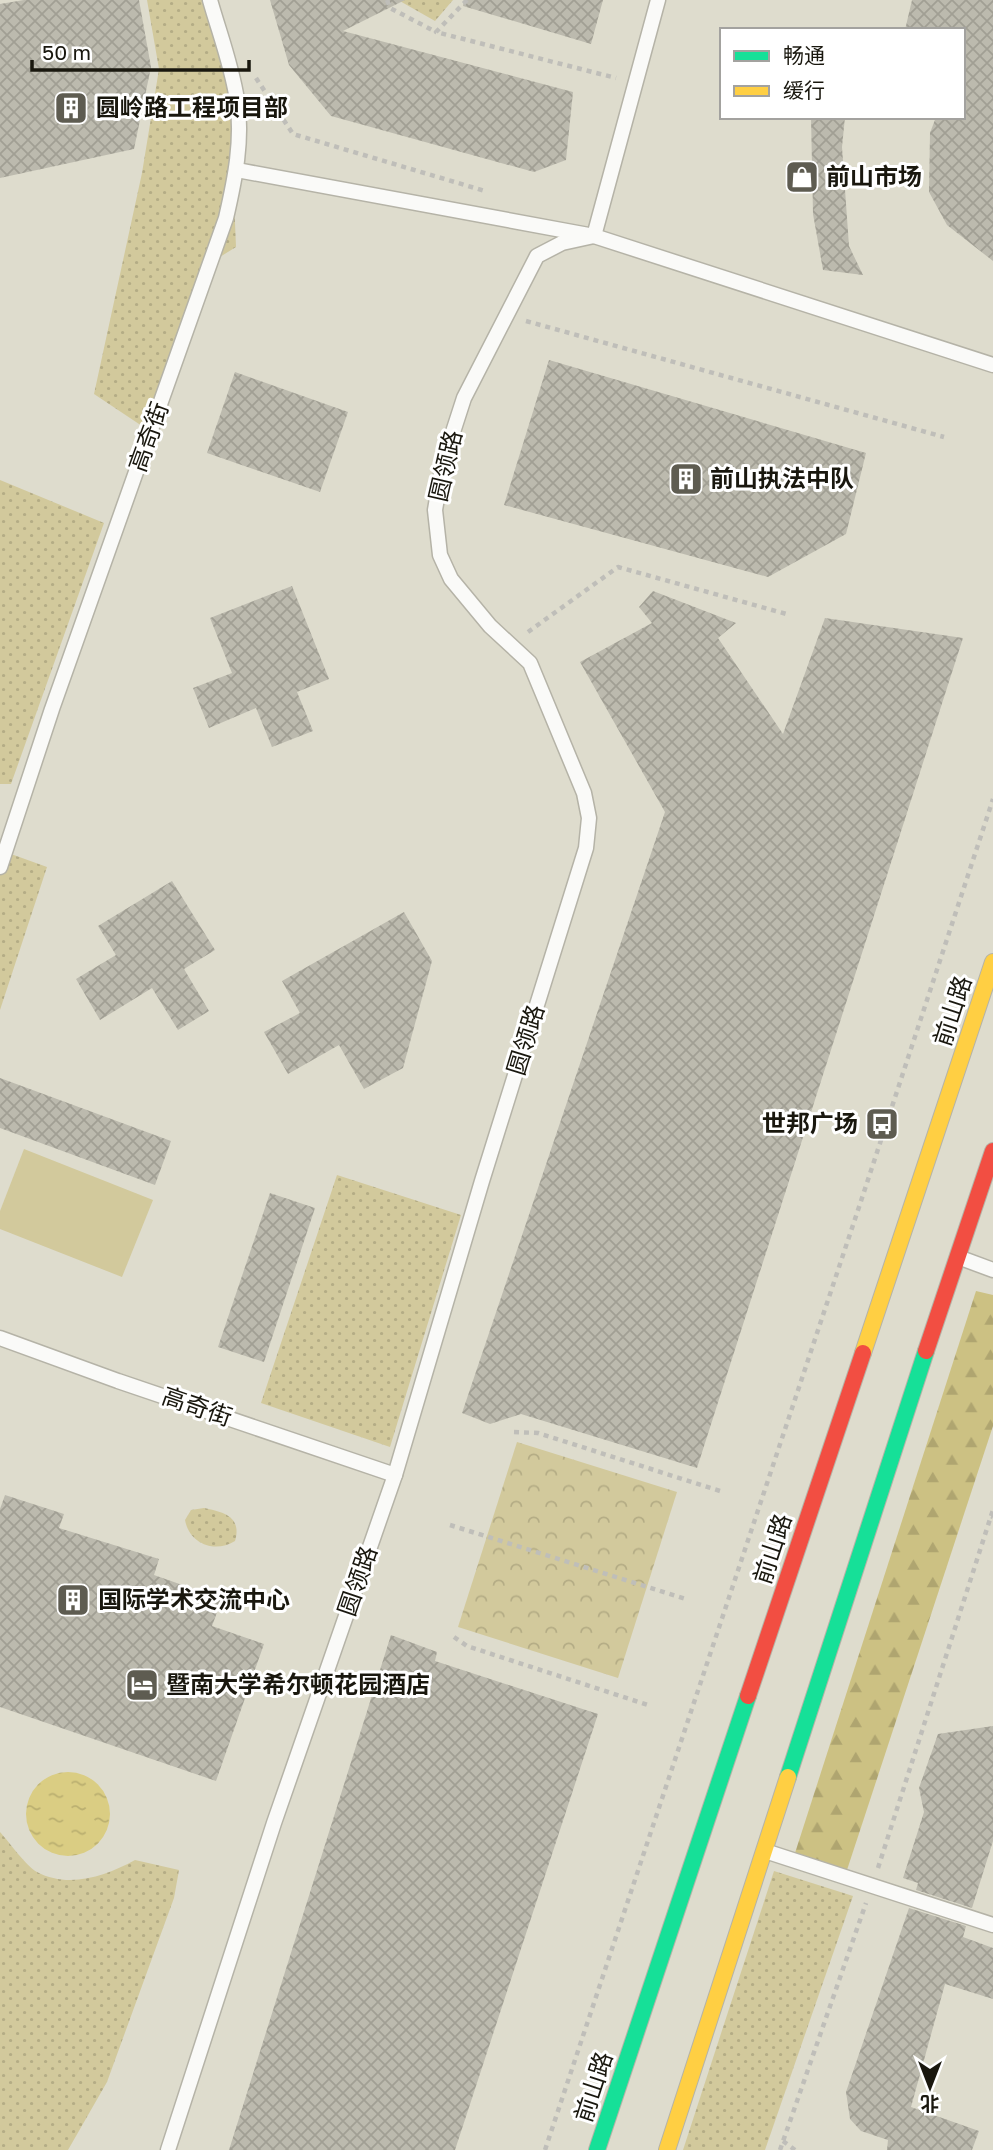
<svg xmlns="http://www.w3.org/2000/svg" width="993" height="2150" font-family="'Golos Text','Noto Sans SC',sans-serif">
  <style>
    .grass { fill: url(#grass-dots) }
    .forest { fill: url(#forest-firs) }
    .park { fill: url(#park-crowns) }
    .pitch { fill: #d2c99c }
    .water { fill: url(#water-ripples) }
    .building { fill: url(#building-cross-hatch) }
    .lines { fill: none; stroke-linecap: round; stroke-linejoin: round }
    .lane-casing { stroke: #b5b3a7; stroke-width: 17 }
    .fast-casing { stroke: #b5b3a7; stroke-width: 18 }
    .slow-casing { stroke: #b5b3a7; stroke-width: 18 }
    .jam-casing { stroke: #b5b3a7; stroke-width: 18 }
    .path { stroke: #bfbeb9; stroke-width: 4.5; stroke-dasharray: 5 5; stroke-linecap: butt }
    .lane { stroke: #fafaf8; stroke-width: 14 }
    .fast { stroke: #16e098; stroke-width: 16 }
    .slow { stroke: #ffcf43; stroke-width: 16 }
    .jam { stroke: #f24e42; stroke-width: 16 }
    .labels { text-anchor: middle; stroke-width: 6; stroke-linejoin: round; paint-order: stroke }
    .poi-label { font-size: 24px; font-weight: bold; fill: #19170e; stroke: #fff; text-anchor: start }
    .street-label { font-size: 24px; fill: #19170e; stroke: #fff }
  </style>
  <defs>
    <pattern id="grass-dots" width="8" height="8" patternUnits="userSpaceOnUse" patternTransform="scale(1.75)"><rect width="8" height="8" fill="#d2c99c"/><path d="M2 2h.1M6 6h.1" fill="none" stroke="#b4ac85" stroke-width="1.8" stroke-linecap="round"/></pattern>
    <pattern id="forest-firs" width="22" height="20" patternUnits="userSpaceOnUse" patternTransform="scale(1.75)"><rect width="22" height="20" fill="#ccc183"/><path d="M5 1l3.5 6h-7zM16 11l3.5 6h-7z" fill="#afa570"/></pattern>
    <pattern id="park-crowns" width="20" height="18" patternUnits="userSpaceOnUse" patternTransform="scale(1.75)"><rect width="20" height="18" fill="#d2c99c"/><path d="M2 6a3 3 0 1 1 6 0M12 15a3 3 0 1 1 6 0" fill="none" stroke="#b4ac85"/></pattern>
    <pattern id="water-ripples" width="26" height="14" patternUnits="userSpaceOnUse" patternTransform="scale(1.75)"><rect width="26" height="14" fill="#dacd83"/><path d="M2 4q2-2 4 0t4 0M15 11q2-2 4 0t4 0" fill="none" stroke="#baaf70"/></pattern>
    <pattern id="building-cross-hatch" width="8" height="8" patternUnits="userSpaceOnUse" patternTransform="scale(1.75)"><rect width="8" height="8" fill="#bcbaae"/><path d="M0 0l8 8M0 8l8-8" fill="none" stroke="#a19f94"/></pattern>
  </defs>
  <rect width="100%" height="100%" fill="#dedccd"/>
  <g class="grass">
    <path d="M 147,0 L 203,0 L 230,98 L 236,247 L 202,268 L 145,428 L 94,394 L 142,173 L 159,69 Z"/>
    <path d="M 398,0 L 453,0 L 435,21 Z"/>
    <path d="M 0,480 L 104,523 L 11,784 L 0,784 Z"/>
    <path d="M 0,850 L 47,867 L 0,1010 Z"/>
    <path d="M 337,1175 L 461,1215 L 390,1447 L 261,1403 Z"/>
    <path d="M 204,1508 C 224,1512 242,1517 235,1541 C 214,1554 189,1543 185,1520 L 191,1510 Z"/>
    <path d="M 0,1832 C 10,1843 26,1866 37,1872 C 69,1889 106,1876 135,1860 L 179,1870 L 174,1898 L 107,2082 L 68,2150 L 0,2150 Z"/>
    <path d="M 774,1871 L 853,1896 L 765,2150 L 683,2150 Z"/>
  </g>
  <path class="forest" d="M 976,1291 L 993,1295 L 993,1426 L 846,1873 L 795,1853 Z"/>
  <path class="park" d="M 517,1442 L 677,1492 L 618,1678 L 458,1627 Z"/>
  <path class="pitch" d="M 24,1149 L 153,1200 L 122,1277 L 0,1229 L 0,1211 Z"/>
  <circle class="water" cx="68" cy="1814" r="42"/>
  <g class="building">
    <path d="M 24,0 L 139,0 L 151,67 L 134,149 L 0,178 L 0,4 Z"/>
    <path d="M 270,0 L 405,0 L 343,31 L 573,92 L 566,160 L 534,172 L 331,116 L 289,65 Z"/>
    <path d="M 464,0 L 603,0 L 591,44 L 463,6 Z"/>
    <path d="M 912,0 L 993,0 L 993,261 L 947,225 L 929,192 L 930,133 L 936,117 L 963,117 L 963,30 L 905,30 Z"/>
    <path d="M 811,117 L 845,117 L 842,147 L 849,246 L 863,275 L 823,270 L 813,214 Z"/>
    <path d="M 549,360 L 866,453 L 846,534 L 768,577 L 504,505 Z"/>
    <path d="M 235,372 L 348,412 L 320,492 L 207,453 Z"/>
    <path d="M 292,586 L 329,679 L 297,692 L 313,731 L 272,747 L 256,708 L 209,728 L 193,688 L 232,673 L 210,618 Z"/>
    <path d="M 653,591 L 736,623 L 718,638 L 783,734 L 825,618 L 963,638 L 697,1468 L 521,1414 L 490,1424 L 462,1413 L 665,812 L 580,662 L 652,623 L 639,607 Z"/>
    <path d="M 172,881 L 215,950 L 184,969 L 209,1011 L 178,1030 L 152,988 L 100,1020 L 76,979 L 116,955 L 98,926 Z"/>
    <path d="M 404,912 L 432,961 L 403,1068 L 364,1089 L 339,1045 L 288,1074 L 264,1032 L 300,1013 L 282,981 Z"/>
    <path d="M 0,1078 L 171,1141 L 155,1185 L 0,1128 Z"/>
    <path d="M 270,1193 L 315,1208 L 264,1362 L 218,1347 Z"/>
    <path d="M 5,1495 L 64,1514 L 59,1528 L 159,1559 L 154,1575 L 222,1599 L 212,1626 L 264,1644 L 216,1781 L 0,1707 L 0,1509 Z"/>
    <path d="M 391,1635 L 437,1652 L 435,1661 L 598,1714 L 455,2150 L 229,2150 Z"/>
    <path d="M 993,1726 L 993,1841 L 972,1908 L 916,1890 L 918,1883 L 903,1878 L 924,1812 L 919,1788 L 938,1734 Z"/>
    <path d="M 909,1908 L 966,1926 L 963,1937 L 993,1948 L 993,1999 L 945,1984 L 911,2107 L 979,2131 L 972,2150 L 887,2150 L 888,2140 L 861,2131 L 850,2119 L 846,2092 Z"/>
  </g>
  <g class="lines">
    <defs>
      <g id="lane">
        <path d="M 237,170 L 594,236 L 993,365"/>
        <path d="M 0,867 L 52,709 L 226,218 C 235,179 243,140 237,100 C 232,66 219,32 210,0"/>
        <path d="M 958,1257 L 993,1270"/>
        <path d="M 0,1338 L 118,1381 L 395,1475"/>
        <path d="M 765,1851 L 993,1925"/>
        <path d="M 168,2150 L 274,1823 L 395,1475 L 482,1181 L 586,848 L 589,818 L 584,793 L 530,663 L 490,626 L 451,579 L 440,555 L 435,510 L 443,463 L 464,398 L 537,256 L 562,243 L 594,236 L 658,0"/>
      </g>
      <g id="fast">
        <path d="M 788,1777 L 926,1351"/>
        <path d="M 597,2150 L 748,1696"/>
      </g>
      <g id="slow">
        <path d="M 863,1353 L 993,962"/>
        <path d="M 667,2150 L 788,1777"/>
      </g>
      <g id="jam">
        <path d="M 926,1351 L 993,1151"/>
        <path d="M 748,1696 L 863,1353"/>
      </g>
    </defs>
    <use href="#lane" class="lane-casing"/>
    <use href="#fast" class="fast-casing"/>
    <use href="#slow" class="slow-casing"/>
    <use href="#jam" class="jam-casing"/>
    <g class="path">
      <path d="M 387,0 L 390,8 L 436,32"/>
      <path d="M 467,0 L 436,32 L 616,78"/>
      <path d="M 256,78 L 293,134 L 485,191"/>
      <path d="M 526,321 L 944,437"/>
      <path d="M 528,632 L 618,567 L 790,615"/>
      <path d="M 514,1432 L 538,1433 L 720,1491"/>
      <path d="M 991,1516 L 993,1510"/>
      <path d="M 450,1525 L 686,1599"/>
      <path d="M 454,1637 L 467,1646 L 651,1706"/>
      <path d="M 878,1868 L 991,1516 L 993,1517"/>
      <path d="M 783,2141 L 795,2150"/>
      <path d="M 545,2150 L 860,1204 L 993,799"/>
      <path d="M 780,2150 L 866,1903"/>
    </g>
    <use href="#lane" class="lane"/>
    <use href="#fast" class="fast"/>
    <use href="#slow" class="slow"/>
    <use href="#jam" class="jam"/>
  </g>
  <defs>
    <symbol id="building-square" viewBox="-11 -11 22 22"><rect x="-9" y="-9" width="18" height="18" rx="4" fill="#5e5c51" stroke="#fff"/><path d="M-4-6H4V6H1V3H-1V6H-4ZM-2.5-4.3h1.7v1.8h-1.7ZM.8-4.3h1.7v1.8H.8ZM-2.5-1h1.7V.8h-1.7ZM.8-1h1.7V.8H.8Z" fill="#fff"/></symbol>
    <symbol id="shop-square" viewBox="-11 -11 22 22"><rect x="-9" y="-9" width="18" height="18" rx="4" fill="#5e5c51" stroke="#fff"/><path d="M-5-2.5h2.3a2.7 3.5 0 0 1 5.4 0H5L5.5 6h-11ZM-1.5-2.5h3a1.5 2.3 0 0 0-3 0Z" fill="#fff"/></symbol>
    <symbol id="bus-square" viewBox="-11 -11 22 22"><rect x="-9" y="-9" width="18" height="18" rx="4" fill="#5e5c51" stroke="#fff"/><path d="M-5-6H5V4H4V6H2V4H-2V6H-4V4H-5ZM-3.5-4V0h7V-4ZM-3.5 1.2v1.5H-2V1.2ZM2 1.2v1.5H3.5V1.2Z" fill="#fff"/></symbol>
    <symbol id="hotel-square" viewBox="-11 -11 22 22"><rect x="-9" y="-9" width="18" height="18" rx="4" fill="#5e5c51" stroke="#fff"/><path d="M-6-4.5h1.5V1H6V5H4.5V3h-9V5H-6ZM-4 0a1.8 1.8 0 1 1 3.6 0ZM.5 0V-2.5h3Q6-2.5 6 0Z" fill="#fff"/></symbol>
  </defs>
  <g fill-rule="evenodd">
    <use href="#building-square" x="52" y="89" width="38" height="38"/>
    <use href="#shop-square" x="783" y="158" width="38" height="38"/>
    <use href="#building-square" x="667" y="460" width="38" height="38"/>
    <use href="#bus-square" x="863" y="1105" width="38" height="38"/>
    <use href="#building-square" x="54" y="1581" width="38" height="38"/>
    <use href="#hotel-square" x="123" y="1666" width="38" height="38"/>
  </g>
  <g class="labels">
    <g class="poi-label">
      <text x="96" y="116">圆岭路工程项目部</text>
      <text x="826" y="185">前山市场</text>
      <text x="710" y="487">前山执法中队</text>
      <text x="858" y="1132" text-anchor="end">世邦广场</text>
      <text x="98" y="1608">国际学术交流中心</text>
      <text x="166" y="1693">暨南大学希尔顿花园酒店</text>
    </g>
    <g class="street-label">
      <text transform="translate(149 437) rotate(-70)" y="8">高奇街</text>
      <text transform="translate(446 466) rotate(-77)" y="8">圆领路</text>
      <text transform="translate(953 1011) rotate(-72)" y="8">前山路</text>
      <text transform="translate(526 1040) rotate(-73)" y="8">圆领路</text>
      <text transform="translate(197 1407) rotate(19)" y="8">高奇街</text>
      <text transform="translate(773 1549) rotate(-72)" y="8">前山路</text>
      <text transform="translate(358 1581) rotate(-71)" y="8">圆领路</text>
      <text transform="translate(594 2087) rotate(-72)" y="8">前山路</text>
    </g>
  </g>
  <rect x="720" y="28" width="245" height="91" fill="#ffffff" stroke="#a3a29f" stroke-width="2"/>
  <rect x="734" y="51" width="35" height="10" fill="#16e098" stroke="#a3a29f" stroke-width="2"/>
  <text x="783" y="63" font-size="21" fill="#19170e">畅通</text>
  <rect x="734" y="86" width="35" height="10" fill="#ffcf43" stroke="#a3a29f" stroke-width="2"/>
  <text x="783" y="98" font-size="21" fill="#19170e">缓行</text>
  <g transform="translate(930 2087) rotate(180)" stroke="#ffffff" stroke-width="5" paint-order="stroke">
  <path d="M0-5L12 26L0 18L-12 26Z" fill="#19170e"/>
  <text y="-10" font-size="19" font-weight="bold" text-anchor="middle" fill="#19170e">北</text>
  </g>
  <path d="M32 60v10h217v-10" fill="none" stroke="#19170e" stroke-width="3.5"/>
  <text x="42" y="60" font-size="21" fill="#19170e" stroke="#ffffff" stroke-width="5" paint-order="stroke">50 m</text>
</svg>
